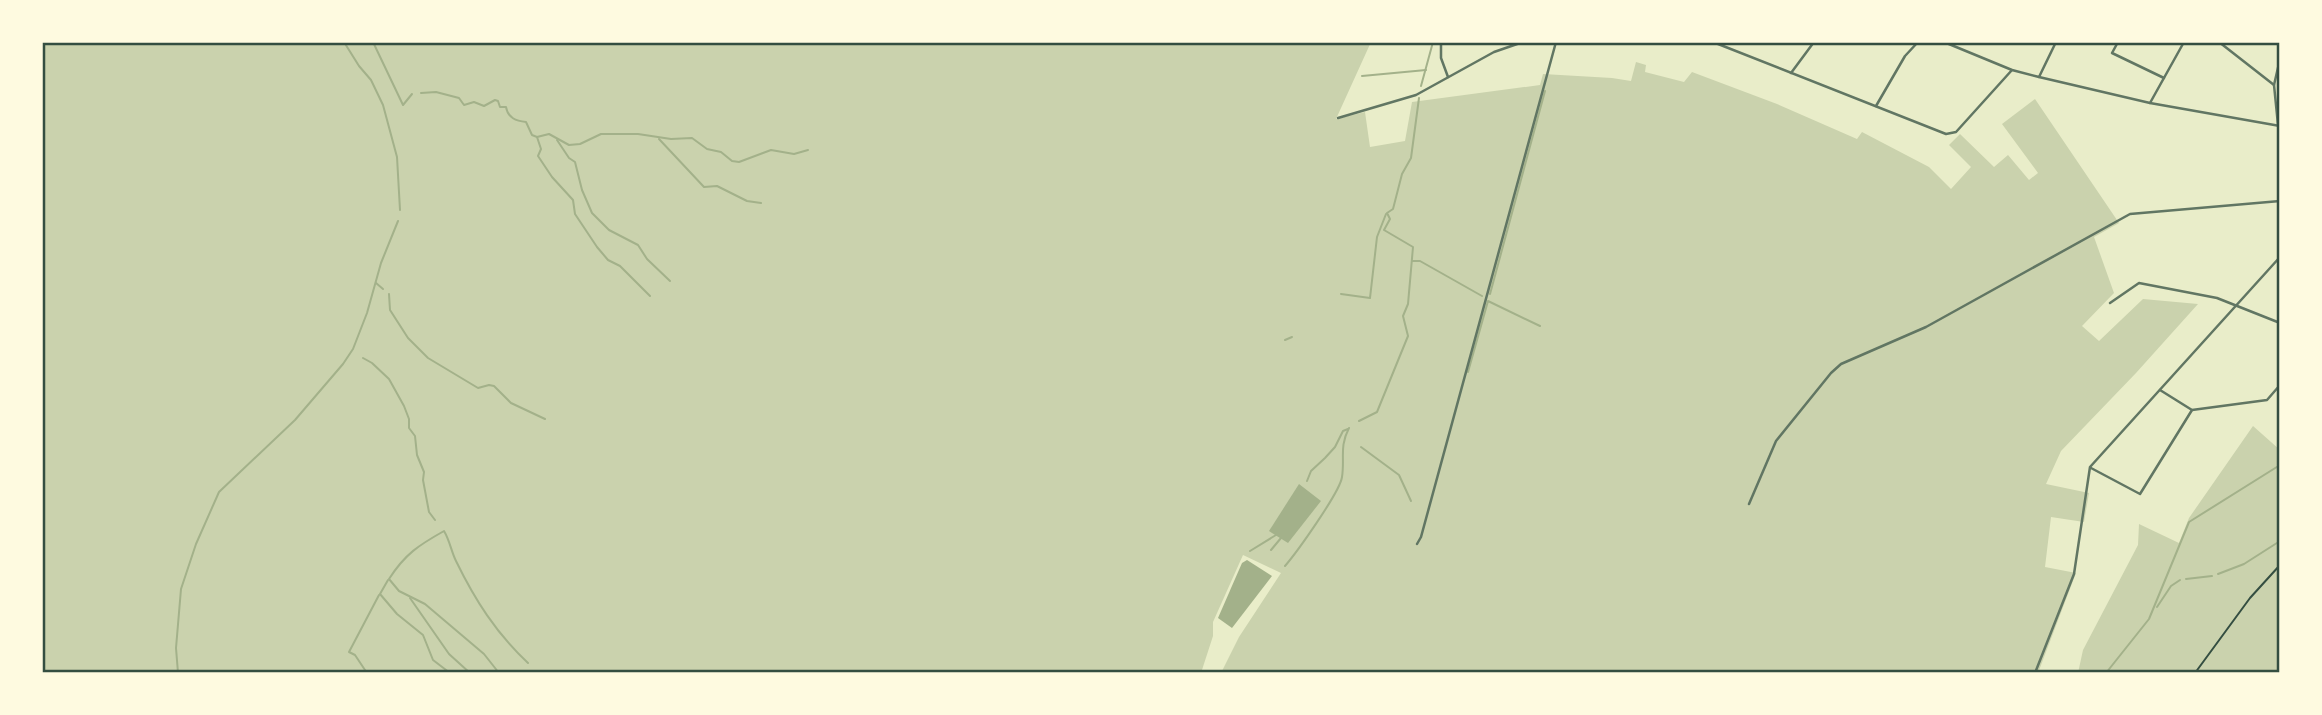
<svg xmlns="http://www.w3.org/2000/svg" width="2322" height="715" font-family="'Times New Roman',serif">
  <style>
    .green { fill: #cad2ad }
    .water { fill: #a3b18a }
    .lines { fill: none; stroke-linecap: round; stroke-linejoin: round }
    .stream { stroke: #a3b18a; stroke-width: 2 }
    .path { stroke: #344e41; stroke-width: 2 }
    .minor { stroke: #617663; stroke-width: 2.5 }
    .neatline { fill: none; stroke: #344e41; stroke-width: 2.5 }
  </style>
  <rect width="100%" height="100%" fill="#e9edc9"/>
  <g class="green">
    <path d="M 42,42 L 1371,42 L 1336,119 L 1365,112 L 1370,147 L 1405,141 L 1412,102 L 1540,85 L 1543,74 L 1612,78 L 1631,81 L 1636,62 L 1646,65 L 1645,72 L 1684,82 L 1692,72 L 1777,104 L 1857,139 L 1862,132 L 1929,167 L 1951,189 L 1971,167 L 1949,145 L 1960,134 L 1994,167 L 2008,155 L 2029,180 L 2038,173 L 2002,124 L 2035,99 L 2119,223 L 2094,237 L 2114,293 L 2082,326 L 2099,341 L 2143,299 L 2198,304 L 2136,373 L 2061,451 L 2046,484 L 2089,493 L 2084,522 L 2051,517 L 2045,567 L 2076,573 L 2038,673 L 1221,673 L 1239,637 L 1281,573 L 1243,555 L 1213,622 L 1213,636 L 1201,673 L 42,673 Z"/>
    <path d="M 2253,426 L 2280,450 L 2280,673 L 2078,673 L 2083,650 L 2138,545 L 2139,524 L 2179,543 L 2189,518 Z"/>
  </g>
  <g class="water">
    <path d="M 1299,484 L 1321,501 L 1288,543 L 1269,531 Z"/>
    <path d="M 1247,560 L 1272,576 L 1232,628 L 1218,618 L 1242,563 Z"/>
  </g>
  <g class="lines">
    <g class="stream">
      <path d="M 344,42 L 359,66 L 371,80 L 383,105 L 397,157 L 400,210"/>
      <path d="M 373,42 L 403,105 L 412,94"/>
      <path d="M 1362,76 L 1426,70"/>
      <path d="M 1421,86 L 1433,42"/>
      <path d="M 421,93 L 436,92 L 459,98 L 464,105 L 474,102 L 484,106 L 495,100 L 498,101 L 500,107 L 506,107 C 508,118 516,121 526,122 L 532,135 L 537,137 L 549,134 L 569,145 L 580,144 L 601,134 L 638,134 L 671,139 L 692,138 L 707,149 L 721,152 L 732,161 L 739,162 L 771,150 L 794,154 L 808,150"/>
      <path d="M 537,137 L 541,149 L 538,156 L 552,177 L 573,200 L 575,214 L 597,247 L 608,260 L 620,266 L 650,296"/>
      <path d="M 659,139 L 704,187 L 717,186 L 747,201 L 761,203"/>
      <path d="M 557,140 L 569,158 L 575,162 L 582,190 L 592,213 L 609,230 L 638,245 L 647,259 L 670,281"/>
      <path d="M 1412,261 L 1420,261 L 1482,296"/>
      <path d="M 376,283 L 383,289"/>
      <path d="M 389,294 L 390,310 L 408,338 L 428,358 L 478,388 L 489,385 L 494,386 L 511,403 L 545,419"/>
      <path d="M 1341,294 L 1370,298 L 1377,237 L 1386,214"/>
      <path d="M 1490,294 L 1545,91"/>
      <path d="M 1285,340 L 1292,337"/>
      <path d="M 363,358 L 372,363 L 389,379 L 404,406 L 409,419 L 409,428 L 415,436 L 417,455 L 424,472 L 423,480 L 429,512 L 435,520"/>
      <path d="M 1468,372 L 1488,301 L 1540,326"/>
      <path d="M 1359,421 L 1377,412 L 1408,336 L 1403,316 L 1408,304 L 1413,247 L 1384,230 L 1390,219 L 1387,213 L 1393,209 L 1402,174 L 1411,158 L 1419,98"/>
      <path d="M 1361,447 L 1399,475 L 1411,501"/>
      <path d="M 1307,481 L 1311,471 L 1325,458 L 1335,447 L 1343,431 L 1348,429"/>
      <path d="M 1271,550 L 1281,538"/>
      <path d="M 1250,551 L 1276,535"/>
      <path d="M 1285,566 C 1297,552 1340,492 1342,477 C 1345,458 1339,447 1349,428"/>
      <path d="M 2218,574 L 2244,564 L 2280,541"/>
      <path d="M 2186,579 L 2212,576"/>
      <path d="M 388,580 L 380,594 L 397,614 L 423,635 L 433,660 L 450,673"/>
      <path d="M 410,598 L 449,654 L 470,673"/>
      <path d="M 2157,607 L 2171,586 L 2180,580"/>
      <path d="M 178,673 L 176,648 L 181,589 L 196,544 L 219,492 L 295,420 L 343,364 L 353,349 L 367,313 L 381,263 L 398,221"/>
      <path d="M 367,673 L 355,655 L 349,652 L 379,595"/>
      <path d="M 499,673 L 484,654 L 425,604 L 399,591 L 389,579 C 405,554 419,545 444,531 C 450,541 451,551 456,561 C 475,600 496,633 528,663"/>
      <path d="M 2106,673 L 2149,619 L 2189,522 L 2280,465"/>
    </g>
    <path class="path" d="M 2195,673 L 2250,598 L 2280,565"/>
    <g class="minor">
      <path d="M 1441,42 L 1441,58 L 1448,77"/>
      <path d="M 1713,42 L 1946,134 L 1956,132 L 2012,70"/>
      <path d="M 1944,42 L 2012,70 L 2039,77 L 2150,103 L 2280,126"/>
      <path d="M 2118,42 L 2112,53 L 2164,78"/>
      <path d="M 2219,42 L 2274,85"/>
      <path d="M 1791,73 L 1814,42"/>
      <path d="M 2039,77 L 2056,42"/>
      <path d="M 2150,103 L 2184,42"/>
      <path d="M 1876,106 L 1905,56 L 1918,42"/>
      <path d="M 1338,118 L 1416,95 L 1494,52 L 1523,42"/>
      <path d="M 2278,125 L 2274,85 L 2280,59"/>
      <path d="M 2110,303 L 2139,283 L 2217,298 L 2280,323"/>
      <path d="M 2160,390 L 2192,410 L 2267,400 L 2280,385"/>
      <path d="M 2091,468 L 2140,494 L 2192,410"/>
      <path d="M 1749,504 L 1776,441 L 1831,373 L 1841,364 L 1926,327 L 2130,214 L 2280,201"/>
      <path d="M 1417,544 L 1421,537 L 1556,42"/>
      <path d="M 2035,673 L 2074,574 L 2090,467 L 2280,257"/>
    </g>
  </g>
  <rect width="2322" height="715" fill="none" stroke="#fefae0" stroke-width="88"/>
  <rect x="44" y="44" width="2234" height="627" class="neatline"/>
</svg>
